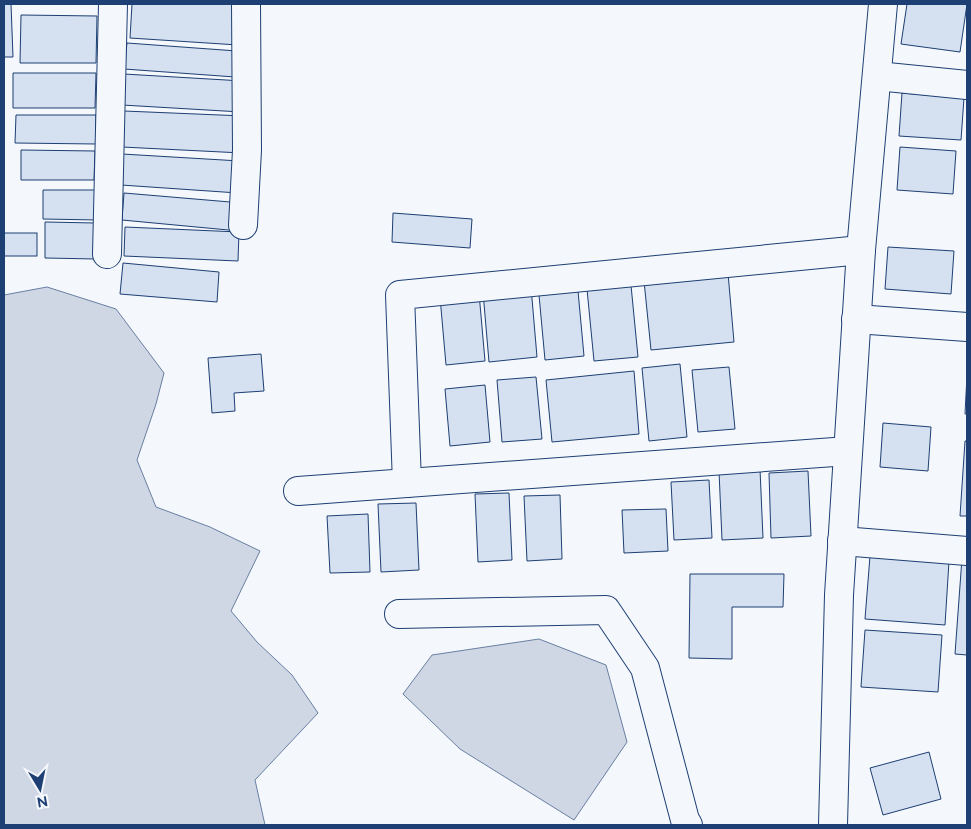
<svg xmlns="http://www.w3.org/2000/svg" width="971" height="829" font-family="Raleway,sans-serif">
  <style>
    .water { fill: #cfd7e4; stroke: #687fa3 }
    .building { fill: #d5e0f0; stroke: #1d3f73 }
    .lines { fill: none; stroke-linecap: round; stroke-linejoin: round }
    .street-casing { stroke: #1d3f73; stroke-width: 30 }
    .secondary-casing { stroke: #1d3f73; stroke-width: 30 }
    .street { stroke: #f4f7fb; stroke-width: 28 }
    .secondary { stroke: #f4f7fb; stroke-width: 28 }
  </style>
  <rect width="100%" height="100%" fill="#f4f7fb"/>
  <g class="water">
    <path d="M 47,287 L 116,309 L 164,373 L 156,404 L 137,460 L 156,507 L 210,527 L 260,551 L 231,611 L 257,642 L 292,675 L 318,713 L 255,780 L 265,825 L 4,825 L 4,295 Z"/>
    <path d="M 539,639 L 606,665 L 627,742 L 574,820 L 460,749 L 403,694 L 432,655 Z"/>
  </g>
  <g class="building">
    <path d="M 4,4 L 11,4 L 13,57 L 4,57 Z"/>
    <path d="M 132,4 L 241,4 L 238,45 L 130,38 Z"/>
    <path d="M 907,4 L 967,4 L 960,52 L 901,44 Z"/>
    <path d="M 21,15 L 97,16 L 96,63 L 20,63 Z"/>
    <path d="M 127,43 L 237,51 L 235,77 L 124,69 Z"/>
    <path d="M 13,73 L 96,73 L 95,108 L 13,108 Z"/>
    <path d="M 124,74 L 243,81 L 241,112 L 122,105 Z"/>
    <path d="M 902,93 L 964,98 L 961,140 L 899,136 Z"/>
    <path d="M 124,111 L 244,116 L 242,153 L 122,147 Z"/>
    <path d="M 16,115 L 96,115 L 96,144 L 15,143 Z"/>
    <path d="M 900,147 L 956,151 L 953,194 L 897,190 Z"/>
    <path d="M 21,150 L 95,151 L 94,180 L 21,180 Z"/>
    <path d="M 122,154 L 240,161 L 238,193 L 121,185 Z"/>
    <path d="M 43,190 L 99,190 L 98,220 L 43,219 Z"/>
    <path d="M 124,193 L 242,203 L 239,231 L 122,220 Z"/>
    <path d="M 393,213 L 472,219 L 470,248 L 392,242 Z"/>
    <path d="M 45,222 L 95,223 L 96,259 L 45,258 Z"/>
    <path d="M 125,227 L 239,232 L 238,261 L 124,256 Z"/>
    <rect x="4" y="233" width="33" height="23"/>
    <path d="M 888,247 L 954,251 L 951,294 L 885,289 Z"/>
    <path d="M 123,263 L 219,272 L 217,302 L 120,294 Z"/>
    <path d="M 728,273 L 734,342 L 651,350 L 644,281 Z"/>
    <path d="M 630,275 L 638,357 L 594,361 L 586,279 Z"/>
    <path d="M 531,287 L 537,357 L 489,362 L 483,292 Z"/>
    <path d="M 578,291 L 584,356 L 545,360 L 539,295 Z"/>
    <path d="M 479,293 L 485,361 L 446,365 L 440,297 Z"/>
    <path d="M 261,354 L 264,391 L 234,393 L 235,411 L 212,413 L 208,358 Z"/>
    <path d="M 680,364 L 687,437 L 649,441 L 642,368 Z"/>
    <path d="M 729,367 L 735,429 L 698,432 L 692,370 Z"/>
    <path d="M 634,371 L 639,434 L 552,442 L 546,380 Z"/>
    <path d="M 967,375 L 967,414 L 965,414 Z"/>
    <path d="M 536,377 L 542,439 L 502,442 L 497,380 Z"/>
    <path d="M 485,385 L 490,442 L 450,446 L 445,389 Z"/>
    <path d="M 883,423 L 931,427 L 928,471 L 880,467 Z"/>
    <path d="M 965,441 L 967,441 L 967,516 L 960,516 Z"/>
    <path d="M 760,469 L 763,538 L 722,540 L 719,471 Z"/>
    <path d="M 808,471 L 811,536 L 771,538 L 769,473 Z"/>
    <path d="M 709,480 L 712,538 L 674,540 L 671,482 Z"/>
    <path d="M 509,493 L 512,560 L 478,562 L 475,494 Z"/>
    <path d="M 560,495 L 562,559 L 527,561 L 524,496 Z"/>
    <path d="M 416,503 L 419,570 L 381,572 L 378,504 Z"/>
    <path d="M 666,509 L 668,551 L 624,553 L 622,510 Z"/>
    <path d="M 368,514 L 370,572 L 330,573 L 327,516 Z"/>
    <path d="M 870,556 L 949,561 L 945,625 L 865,619 Z"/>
    <path d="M 962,558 L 967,559 L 967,655 L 955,654 Z"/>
    <path d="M 690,574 L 784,574 L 783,607 L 732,607 L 732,659 L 689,658 Z"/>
    <path d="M 865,630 L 942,635 L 938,692 L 861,687 Z"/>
    <path d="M 929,752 L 941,799 L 883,815 L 870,768 Z"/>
  </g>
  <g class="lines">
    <defs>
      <g id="street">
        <path d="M 877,76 L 967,85"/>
        <path d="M 243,225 L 247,150 L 246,4"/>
        <path d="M 107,254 L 113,4"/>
        <path d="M 856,319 L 967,327"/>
        <path d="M 407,483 L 400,295 L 861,250"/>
        <path d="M 298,491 L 848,451"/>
        <path d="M 842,541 L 967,551"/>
        <path d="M 399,614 L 606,610 L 645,668 L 685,820 L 688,825"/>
      </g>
      <path id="secondary" d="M 833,825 L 839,595 L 861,250 L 883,4"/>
    </defs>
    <use href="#street" class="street-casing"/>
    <use href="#secondary" class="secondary-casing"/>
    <use href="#street" class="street"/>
    <use href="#secondary" class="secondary"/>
  </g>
  <rect width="971" height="829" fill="none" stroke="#1d3f73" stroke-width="10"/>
  <g transform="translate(40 789) rotate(170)" stroke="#f4f7fb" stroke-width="4" paint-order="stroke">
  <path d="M0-4L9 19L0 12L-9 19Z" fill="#1d3f73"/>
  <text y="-8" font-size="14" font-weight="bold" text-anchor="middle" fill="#1d3f73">N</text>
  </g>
</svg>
